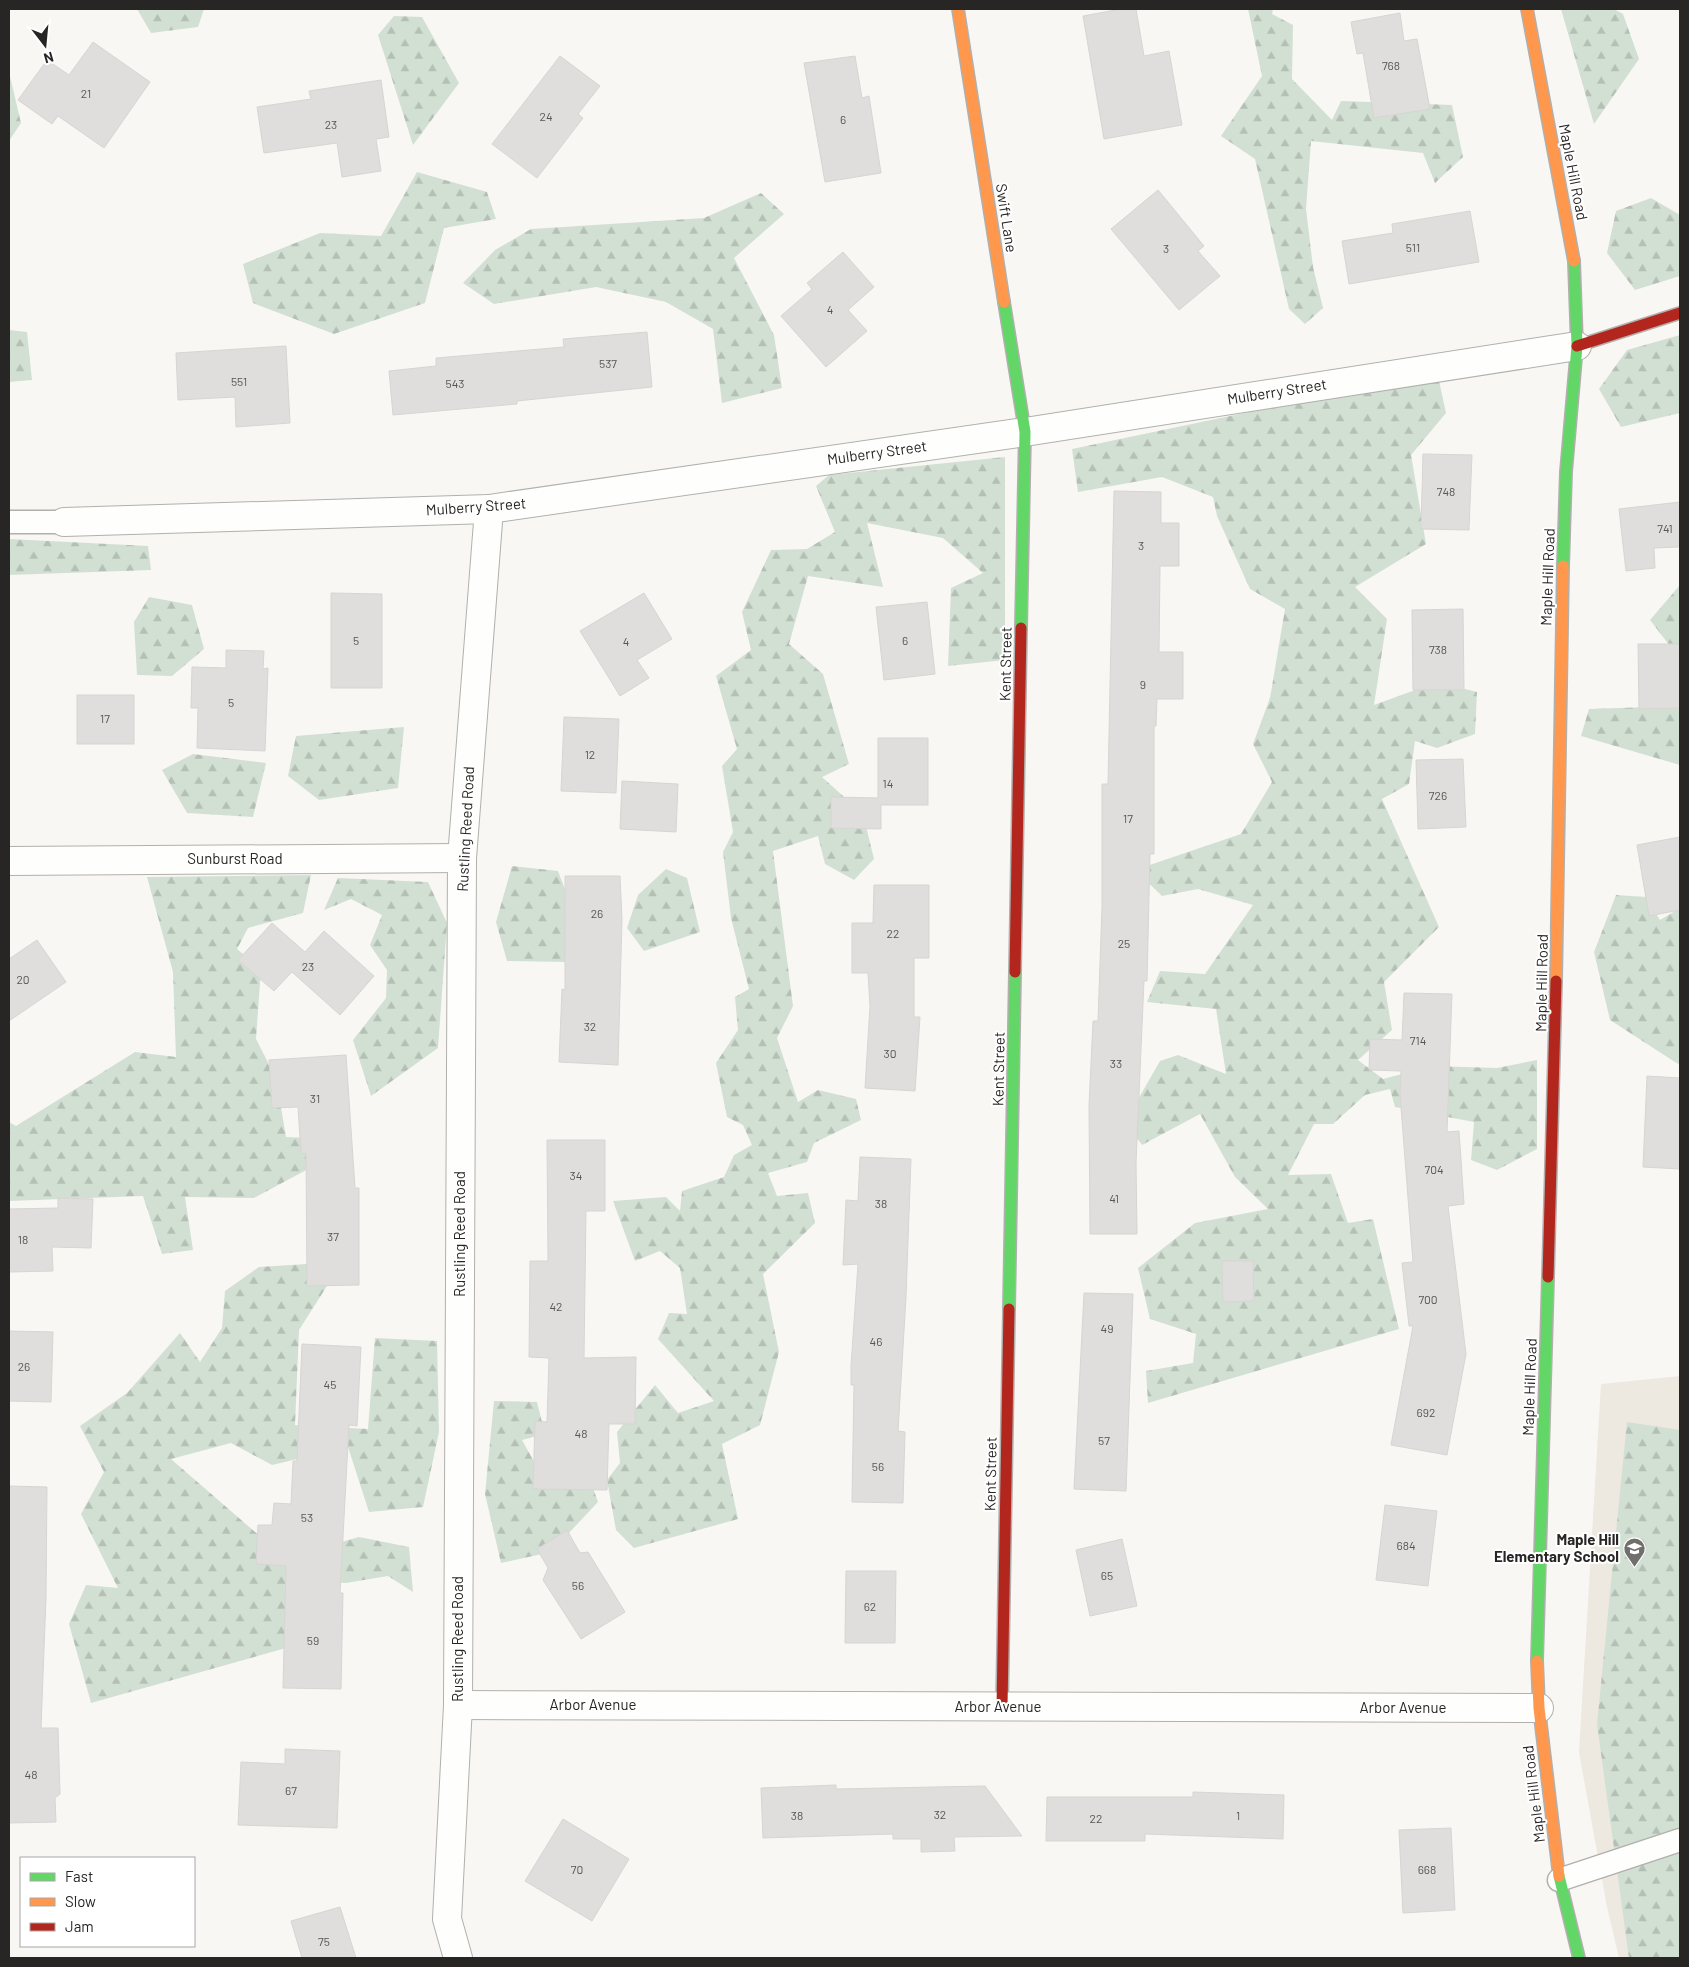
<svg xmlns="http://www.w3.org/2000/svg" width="1689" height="1967" font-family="Barlow,sans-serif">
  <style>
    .built { fill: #ede8e0 }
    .forest { fill: url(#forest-firs) }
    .building { fill: #e0dedc; stroke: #d7d5d3 }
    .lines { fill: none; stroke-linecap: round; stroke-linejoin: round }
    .lane-casing { stroke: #b1b0ad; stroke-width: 25 }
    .street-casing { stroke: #b1b0ad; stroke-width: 30 }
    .fast-casing { stroke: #b1b0ad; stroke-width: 14 }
    .slow-casing { stroke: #b1b0ad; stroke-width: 14 }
    .jam-casing { stroke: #b1b0ad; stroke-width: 14 }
    .lane { stroke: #fefefd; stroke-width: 22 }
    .street { stroke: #fefefd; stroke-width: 28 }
    .fast { stroke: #63d668; stroke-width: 11 }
    .slow { stroke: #ff974d; stroke-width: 11 }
    .jam { stroke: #b3261e; stroke-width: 11 }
    .labels { text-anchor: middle; stroke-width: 4; stroke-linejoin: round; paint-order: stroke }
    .number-label { font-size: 12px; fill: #575554 }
    .street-label { font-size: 15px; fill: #282625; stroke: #fff }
    .poi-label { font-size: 15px; font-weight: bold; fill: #282625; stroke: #fff; text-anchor: end }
  </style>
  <defs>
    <pattern id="forest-firs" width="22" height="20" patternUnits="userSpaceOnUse" patternTransform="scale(1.25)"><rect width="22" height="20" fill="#d2e0d3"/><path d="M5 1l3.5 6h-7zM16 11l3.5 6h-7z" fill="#b4c0b5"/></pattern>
  </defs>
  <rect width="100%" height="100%" fill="#f9f7f4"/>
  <path class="built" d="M 1680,1376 L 1680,1958 L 1619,1958 L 1607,1907 L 1579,1752 L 1601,1384 Z"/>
  <g class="forest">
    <path d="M 137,9 L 204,9 L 198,27 L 151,33 Z"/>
    <path d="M 1248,9 L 1273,9 L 1272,14 L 1293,25 L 1292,79 L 1332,120 L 1341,101 L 1452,105 L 1463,157 L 1435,183 L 1423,153 L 1311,141 L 1306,209 L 1313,267 L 1323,308 L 1305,324 L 1289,309 L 1255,159 L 1221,136 L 1262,76 Z"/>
    <path d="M 1561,9 L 1614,9 L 1623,14 L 1639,59 L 1594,124 Z"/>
    <path d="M 394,16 L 422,17 L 459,83 L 413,145 L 378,35 Z"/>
    <path d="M 9,72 L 21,123 L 9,141 Z"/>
    <path d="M 417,172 L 487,192 L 496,219 L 444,228 L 425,303 L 334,334 L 253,303 L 243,264 L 320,233 L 381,236 Z"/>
    <path d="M 761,193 L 784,214 L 734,258 L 774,335 L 782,388 L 722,403 L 713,329 L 666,302 L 596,287 L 494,304 L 463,283 L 495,250 L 531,229 L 704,218 Z"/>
    <path d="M 1651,198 L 1680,215 L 1680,276 L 1635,290 L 1607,253 L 1616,211 Z"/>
    <path d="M 9,330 L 27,332 L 32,380 L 9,382 Z"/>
    <path d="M 1680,335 L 1680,413 L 1621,427 L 1599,389 L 1627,350 Z"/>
    <path d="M 1439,381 L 1446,413 L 1411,455 L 1426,544 L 1355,587 L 1387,619 L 1374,705 L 1437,682 L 1477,692 L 1475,734 L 1437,748 L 1415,741 L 1409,784 L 1382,799 L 1439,927 L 1384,982 L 1392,1030 L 1358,1060 L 1383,1079 L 1432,1066 L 1497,1068 L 1537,1060 L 1537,1149 L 1497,1170 L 1471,1160 L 1474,1122 L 1395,1107 L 1390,1089 L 1365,1095 L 1333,1124 L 1314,1124 L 1288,1175 L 1331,1174 L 1348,1223 L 1373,1219 L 1399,1329 L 1148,1403 L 1146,1371 L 1193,1363 L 1196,1334 L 1150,1319 L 1138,1268 L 1195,1223 L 1268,1209 L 1235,1177 L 1200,1114 L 1142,1145 L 1125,1122 L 1160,1061 L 1178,1055 L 1226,1074 L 1216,1009 L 1147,1002 L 1160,971 L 1205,974 L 1253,905 L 1198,889 L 1162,896 L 1135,870 L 1241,834 L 1272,782 L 1253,744 L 1270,698 L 1285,609 L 1250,589 L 1217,516 L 1213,497 L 1162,477 L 1078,492 L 1072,449 L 1273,407 Z"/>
    <path d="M 1005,457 L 1005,660 L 948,666 L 951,588 L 983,573 L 943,538 L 867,523 L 883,587 L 808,576 L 789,644 L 823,674 L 849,764 L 822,777 L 863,814 L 874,859 L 854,880 L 825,864 L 818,836 L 773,851 L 793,1006 L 777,1038 L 798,1102 L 818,1090 L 856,1099 L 861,1120 L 814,1143 L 807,1162 L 768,1173 L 777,1196 L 808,1193 L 815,1223 L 763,1274 L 779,1352 L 760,1425 L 722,1444 L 738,1519 L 634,1548 L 616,1530 L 607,1480 L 620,1463 L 617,1432 L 655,1385 L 678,1413 L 714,1401 L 658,1339 L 669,1313 L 687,1314 L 680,1268 L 660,1251 L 635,1261 L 613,1201 L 666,1197 L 680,1211 L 682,1191 L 724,1177 L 734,1155 L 752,1145 L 743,1125 L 727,1117 L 716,1063 L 738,1030 L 735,997 L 749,989 L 731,918 L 723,852 L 733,832 L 722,766 L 737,749 L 716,676 L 751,650 L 742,612 L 771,550 L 807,549 L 835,532 L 816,486 L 829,475 Z"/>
    <path d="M 9,539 L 148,546 L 151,570 L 9,575 Z"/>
    <path d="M 1680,585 L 1680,659 L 1650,620 Z"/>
    <path d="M 149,597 L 192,605 L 204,649 L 172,676 L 137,675 L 134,622 Z"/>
    <path d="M 1680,706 L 1680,765 L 1581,736 L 1589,709 Z"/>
    <path d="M 404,727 L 398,788 L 319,800 L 288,776 L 296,736 Z"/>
    <path d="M 193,754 L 266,763 L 253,817 L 187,813 L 162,770 Z"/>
    <path d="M 512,866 L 558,871 L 580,929 L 568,962 L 507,961 L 496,922 Z"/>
    <path d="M 666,869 L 687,878 L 700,932 L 644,951 L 627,928 L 638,895 Z"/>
    <path d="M 311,875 L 303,913 L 248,928 L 237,949 L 261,969 L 256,1039 L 276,1078 L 286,1137 L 312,1138 L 310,1168 L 254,1198 L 185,1197 L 193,1250 L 162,1254 L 143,1196 L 9,1201 L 9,1122 L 16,1126 L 135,1052 L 176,1057 L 173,972 L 147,877 Z"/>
    <path d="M 338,878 L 428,882 L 447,923 L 438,1048 L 371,1096 L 353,1040 L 386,998 L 387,970 L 370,945 L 382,915 L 351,899 L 324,910 Z"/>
    <path d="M 1616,895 L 1646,897 L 1660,920 L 1680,908 L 1680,1063 L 1678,1064 L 1610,1020 L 1594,952 Z"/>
    <path d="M 307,1264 L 327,1286 L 299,1330 L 295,1425 L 368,1429 L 375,1338 L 437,1341 L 439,1432 L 423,1507 L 369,1512 L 348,1447 L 272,1465 L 231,1443 L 171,1459 L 285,1558 L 359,1537 L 409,1547 L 413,1592 L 388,1576 L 346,1583 L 294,1580 L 293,1646 L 91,1703 L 69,1624 L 86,1585 L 118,1588 L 81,1514 L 104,1472 L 80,1426 L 127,1393 L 180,1333 L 200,1362 L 222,1328 L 225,1291 L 259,1267 Z"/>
    <path d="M 494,1401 L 537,1402 L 545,1434 L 522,1440 L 542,1476 L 587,1471 L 598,1502 L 551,1552 L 501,1563 L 485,1494 Z"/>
    <path d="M 1627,1422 L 1680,1430 L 1680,1958 L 1629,1958 L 1597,1724 Z"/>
  </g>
  <g class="building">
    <path d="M 1121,9 L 1136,9 L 1144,56 L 1169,51 L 1182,125 L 1104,139 L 1083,16 Z"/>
    <path d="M 1400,13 L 1404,41 L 1417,39 L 1430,109 L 1374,118 L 1363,53 L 1357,54 L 1351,22 Z"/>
    <path d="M 93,42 L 150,82 L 104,148 L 58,116 L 52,124 L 18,100 L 47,60 L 69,75 Z"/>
    <path d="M 560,56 L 600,86 L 578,114 L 583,118 L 537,178 L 492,144 Z"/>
    <path d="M 855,56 L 862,98 L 869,96 L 881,173 L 825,182 L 804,63 Z"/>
    <path d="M 381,80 L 389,137 L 376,139 L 381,171 L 342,177 L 337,143 L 264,153 L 257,107 L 311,99 L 309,91 Z"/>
    <path d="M 1158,190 L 1204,246 L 1198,251 L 1220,276 L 1179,310 L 1111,229 Z"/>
    <path d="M 1470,211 L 1479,262 L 1349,284 L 1342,241 L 1393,233 L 1392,224 Z"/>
    <path d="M 843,252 L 874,287 L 848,310 L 867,331 L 826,367 L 781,316 L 812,289 L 807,283 Z"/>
    <path d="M 647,332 L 652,387 L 517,401 L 517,404 L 393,415 L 389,371 L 436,366 L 436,358 L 564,347 L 563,339 Z"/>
    <path d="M 286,346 L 290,423 L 236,427 L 235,397 L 178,400 L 176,353 Z"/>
    <path d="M 1423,454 L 1472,455 L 1469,530 L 1421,529 Z"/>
    <path d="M 1114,491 L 1161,492 L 1161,523 L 1179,523 L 1179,566 L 1160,566 L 1159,652 L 1183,652 L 1183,699 L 1157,699 L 1156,726 L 1154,726 L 1154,854 L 1150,854 L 1147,981 L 1144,981 L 1136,1163 L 1137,1234 L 1090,1234 L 1089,1106 L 1093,1021 L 1098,1021 L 1102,907 L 1102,784 L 1108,784 Z"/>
    <path d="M 1680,502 L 1680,547 L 1654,548 L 1655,568 L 1626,571 L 1619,509 Z"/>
    <path d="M 331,593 L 382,594 L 382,688 L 331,688 Z"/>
    <path d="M 644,593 L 672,639 L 637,660 L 649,678 L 620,696 L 580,631 Z"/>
    <path d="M 927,602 L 935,674 L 884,680 L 876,607 Z"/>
    <path d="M 1463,609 L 1464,690 L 1413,690 L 1412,610 Z"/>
    <path d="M 1638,644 L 1680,644 L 1680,708 L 1639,709 Z"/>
    <path d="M 226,650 L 264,651 L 263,669 L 268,668 L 265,751 L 197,748 L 198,708 L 191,708 L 192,667 L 226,668 Z"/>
    <rect x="77" y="695" width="57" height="49"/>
    <path d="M 564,717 L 619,719 L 616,793 L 561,791 Z"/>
    <path d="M 878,738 L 928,738 L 928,805 L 881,805 L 881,829 L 831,828 L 831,797 L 878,798 Z"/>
    <path d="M 1463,759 L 1466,827 L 1418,829 L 1416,760 Z"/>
    <path d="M 622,781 L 678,784 L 676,832 L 620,829 Z"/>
    <path d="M 1680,837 L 1680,910 L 1649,916 L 1637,845 Z"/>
    <path d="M 565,876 L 620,876 L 622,920 L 618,1065 L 559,1062 L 562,989 L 565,990 Z"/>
    <path d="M 874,885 L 929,885 L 929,958 L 914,958 L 914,1017 L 920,1017 L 915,1091 L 865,1088 L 870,1006 L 868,973 L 852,973 L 852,923 L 873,923 Z"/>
    <path d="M 272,923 L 305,952 L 324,931 L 374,976 L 340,1015 L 292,972 L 274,991 L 238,960 Z"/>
    <path d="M 37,940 L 66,982 L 9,1021 L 9,959 Z"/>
    <path d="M 1404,993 L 1452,994 L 1447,1132 L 1459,1131 L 1464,1204 L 1448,1206 L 1466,1354 L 1447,1455 L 1391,1445 L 1413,1326 L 1409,1326 L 1402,1263 L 1413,1262 L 1400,1094 L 1401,1071 L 1369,1070 L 1370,1039 L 1402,1040 Z"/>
    <path d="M 346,1055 L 355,1188 L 359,1188 L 359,1285 L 307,1286 L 306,1153 L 301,1154 L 298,1107 L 272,1108 L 269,1060 Z"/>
    <path d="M 1647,1076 L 1680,1078 L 1680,1169 L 1643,1167 Z"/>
    <path d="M 547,1140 L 605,1140 L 605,1211 L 586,1211 L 584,1358 L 636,1357 L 635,1424 L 609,1424 L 607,1490 L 533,1489 L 535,1421 L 547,1422 L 549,1358 L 529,1357 L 530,1261 L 548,1261 Z"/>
    <path d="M 860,1157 L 911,1159 L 906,1297 L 898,1431 L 905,1432 L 903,1503 L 852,1502 L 854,1385 L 851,1385 L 851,1366 L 858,1264 L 843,1265 L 846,1200 L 858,1201 Z"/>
    <path d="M 58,1198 L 93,1199 L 91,1248 L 52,1247 L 53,1271 L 9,1272 L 9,1209 L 58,1208 Z"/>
    <path d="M 1222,1261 L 1253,1261 L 1254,1301 L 1223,1302 Z"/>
    <path d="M 1084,1293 L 1133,1294 L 1126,1491 L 1074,1489 Z"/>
    <path d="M 9,1331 L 53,1332 L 51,1402 L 9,1401 Z"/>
    <path d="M 302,1344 L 361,1347 L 357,1426 L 349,1425 L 340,1593 L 343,1593 L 341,1689 L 283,1688 L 286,1566 L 256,1564 L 258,1525 L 272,1525 L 274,1503 L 291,1504 L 293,1461 L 297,1461 Z"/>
    <path d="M 9,1486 L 47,1487 L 46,1597 L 41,1728 L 58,1728 L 60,1794 L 55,1798 L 56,1822 L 9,1823 Z"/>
    <path d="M 1385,1505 L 1437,1511 L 1428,1586 L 1376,1580 Z"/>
    <path d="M 567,1530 L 580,1553 L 588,1552 L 625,1612 L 581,1639 L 543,1580 L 548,1568 L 537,1549 Z"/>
    <path d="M 1122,1539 L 1137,1606 L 1090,1616 L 1076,1550 Z"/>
    <path d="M 846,1571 L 896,1571 L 895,1643 L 845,1643 Z"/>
    <path d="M 285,1749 L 340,1751 L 337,1828 L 238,1825 L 241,1762 L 285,1764 Z"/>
    <path d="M 836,1785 L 836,1789 L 985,1786 L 1022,1836 L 954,1837 L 955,1851 L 921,1852 L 921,1839 L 893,1839 L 893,1834 L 763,1838 L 761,1788 Z"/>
    <path d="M 1193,1792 L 1284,1795 L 1283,1839 L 1145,1834 L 1145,1841 L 1046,1841 L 1047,1797 L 1193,1797 Z"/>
    <path d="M 563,1819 L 629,1859 L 592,1921 L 525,1881 Z"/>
    <path d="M 1451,1828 L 1455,1910 L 1403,1913 L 1399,1830 Z"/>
    <path d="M 340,1907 L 356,1958 L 302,1958 L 291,1921 Z"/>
  </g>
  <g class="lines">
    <defs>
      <g id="lane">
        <path d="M 9,522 L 64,522"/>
        <path d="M 1559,1880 L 1680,1840"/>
      </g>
      <g id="street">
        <path d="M 64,522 L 489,509 L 1025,432 L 1577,346"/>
        <path d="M 9,861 L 462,858"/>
        <path d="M 458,1705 L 1539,1708"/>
        <path d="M 458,1958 L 447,1919 L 458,1705 L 462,858 L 489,509"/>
      </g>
      <g id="fast">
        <path d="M 1004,302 L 1025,432 L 1021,628"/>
        <path d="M 1563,566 L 1566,472 L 1577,346 L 1574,261"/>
        <path d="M 1009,1309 L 1015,972"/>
        <path d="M 1537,1661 L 1548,1277"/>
        <path d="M 1559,1876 L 1579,1958"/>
      </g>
      <g id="slow">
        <path d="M 958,9 L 1004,302"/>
        <path d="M 1527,9 L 1574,261"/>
        <path d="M 1556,981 L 1563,566"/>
        <path d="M 1537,1661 L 1539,1708 L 1559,1876"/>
      </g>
      <g id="jam">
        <path d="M 1577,346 L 1680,313"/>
        <path d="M 1015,972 L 1021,628"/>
        <path d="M 1548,1277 L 1556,981"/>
        <path d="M 1002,1707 L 1009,1309"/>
      </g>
    </defs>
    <use href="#lane" class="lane-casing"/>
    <use href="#street" class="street-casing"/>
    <use href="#fast" class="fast-casing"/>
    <use href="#slow" class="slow-casing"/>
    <use href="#jam" class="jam-casing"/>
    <use href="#lane" class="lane"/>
    <use href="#street" class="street"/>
    <use href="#fast" class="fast"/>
    <use href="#slow" class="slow"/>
    <use href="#jam" class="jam"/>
  </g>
  <defs>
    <symbol id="school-pin" viewBox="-11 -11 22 30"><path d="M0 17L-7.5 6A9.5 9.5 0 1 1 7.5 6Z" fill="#716f6d" stroke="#fff"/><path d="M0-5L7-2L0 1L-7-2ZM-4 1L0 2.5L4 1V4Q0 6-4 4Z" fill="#fff"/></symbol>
  </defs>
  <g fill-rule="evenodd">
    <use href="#school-pin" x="1622" y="1536" width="25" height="34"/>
  </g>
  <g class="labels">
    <g class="number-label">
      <text x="1391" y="70">768</text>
      <text x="86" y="98">21</text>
      <text x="546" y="121">24</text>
      <text x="843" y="124">6</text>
      <text x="331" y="129">23</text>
      <text x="1413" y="252">511</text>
      <text x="1166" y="253">3</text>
      <text x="830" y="314">4</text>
      <text x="608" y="368">537</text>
      <text x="239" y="386">551</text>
      <text x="455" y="388">543</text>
      <text x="1446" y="496">748</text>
      <text x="1665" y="533">741</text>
      <text x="1141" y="550">3</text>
      <text x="356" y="645">5</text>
      <text x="905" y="645">6</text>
      <text x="626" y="646">4</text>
      <text x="1438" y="654">738</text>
      <text x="1143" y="689">9</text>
      <text x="231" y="707">5</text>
      <text x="105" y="723">17</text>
      <text x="590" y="759">12</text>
      <text x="888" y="788">14</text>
      <text x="1438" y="800">726</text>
      <text x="1128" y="823">17</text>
      <text x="597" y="918">26</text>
      <text x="893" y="938">22</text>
      <text x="1124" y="948">25</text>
      <text x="308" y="971">23</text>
      <text x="23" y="984">20</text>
      <text x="590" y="1031">32</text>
      <text x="1418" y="1045">714</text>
      <text x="890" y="1058">30</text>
      <text x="1116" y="1068">33</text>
      <text x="315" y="1103">31</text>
      <text x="1434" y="1174">704</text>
      <text x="576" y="1180">34</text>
      <text x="1114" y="1203">41</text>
      <text x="881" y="1208">38</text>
      <text x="333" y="1241">37</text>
      <text x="23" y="1244">18</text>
      <text x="1428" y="1304">700</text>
      <text x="556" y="1311">42</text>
      <text x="1107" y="1333">49</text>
      <text x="876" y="1346">46</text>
      <text x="24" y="1371">26</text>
      <text x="330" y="1389">45</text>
      <text x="1426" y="1417">692</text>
      <text x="581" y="1438">48</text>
      <text x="1104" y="1445">57</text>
      <text x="878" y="1471">56</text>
      <text x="307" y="1522">53</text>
      <text x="1406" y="1550">684</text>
      <text x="1107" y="1580">65</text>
      <text x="578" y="1590">56</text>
      <text x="870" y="1611">62</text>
      <text x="313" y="1645">59</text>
      <text x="31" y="1779">48</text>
      <text x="291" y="1795">67</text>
      <text x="940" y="1819">32</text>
      <text x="797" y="1820">38</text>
      <text x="1238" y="1820">1</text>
      <text x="1096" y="1823">22</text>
      <text x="577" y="1874">70</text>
      <text x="1427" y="1874">668</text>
      <text x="324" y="1946">75</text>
    </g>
    <g class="street-label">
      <text transform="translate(1573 172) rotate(79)" y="5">Maple Hill Road</text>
      <text transform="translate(1006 218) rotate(81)" y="5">Swift Lane</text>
      <text transform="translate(1277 392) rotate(-9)" y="5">Mulberry Street</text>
      <text transform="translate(877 453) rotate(-8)" y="5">Mulberry Street</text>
      <text transform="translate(476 507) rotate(-4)" y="5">Mulberry Street</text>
      <text transform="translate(1548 577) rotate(-88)" y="5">Maple Hill Road</text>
      <text transform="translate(1006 664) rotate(-89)" y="5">Kent Street</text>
      <text transform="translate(466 829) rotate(-87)" y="5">Rustling Reed Road</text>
      <text x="235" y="864">Sunburst Road</text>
      <text transform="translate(1542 983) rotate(-89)" y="5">Maple Hill Road</text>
      <text transform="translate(999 1069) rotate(-89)" y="5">Kent Street</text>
      <text transform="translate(460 1234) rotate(-90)" y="5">Rustling Reed Road</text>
      <text transform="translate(1530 1387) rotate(-88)" y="5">Maple Hill Road</text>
      <text transform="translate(991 1474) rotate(-89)" y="5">Kent Street</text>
      <text transform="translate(458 1639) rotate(-90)" y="5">Rustling Reed Road</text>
      <text x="593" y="1710">Arbor Avenue</text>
      <text x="998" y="1712">Arbor Avenue</text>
      <text x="1403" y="1713">Arbor Avenue</text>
      <text transform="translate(1534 1794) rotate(-97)" y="5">Maple Hill Road</text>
    </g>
    <g class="poi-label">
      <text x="1619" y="1545">Maple Hill<tspan x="1619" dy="17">Elementary School</tspan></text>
    </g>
  </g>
  <rect width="1689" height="1967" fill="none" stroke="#282625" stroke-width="20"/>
  <rect x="20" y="1857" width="175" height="90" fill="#ffffff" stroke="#a9a8a8"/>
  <rect x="30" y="1873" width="25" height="8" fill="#63d668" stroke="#a9a8a8"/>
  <text x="65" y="1882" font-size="15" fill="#282625">Fast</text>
  <rect x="30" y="1898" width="25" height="8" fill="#ff974d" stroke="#a9a8a8"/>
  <text x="65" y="1907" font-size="15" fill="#282625">Slow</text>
  <rect x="30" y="1923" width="25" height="8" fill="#b3261e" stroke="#a9a8a8"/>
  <text x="65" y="1932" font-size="15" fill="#282625">Jam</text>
  <g transform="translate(45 45) rotate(164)" stroke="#ffffff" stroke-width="4" paint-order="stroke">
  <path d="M0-4L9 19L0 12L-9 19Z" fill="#282625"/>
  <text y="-8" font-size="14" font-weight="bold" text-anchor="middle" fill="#282625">N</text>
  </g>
</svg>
